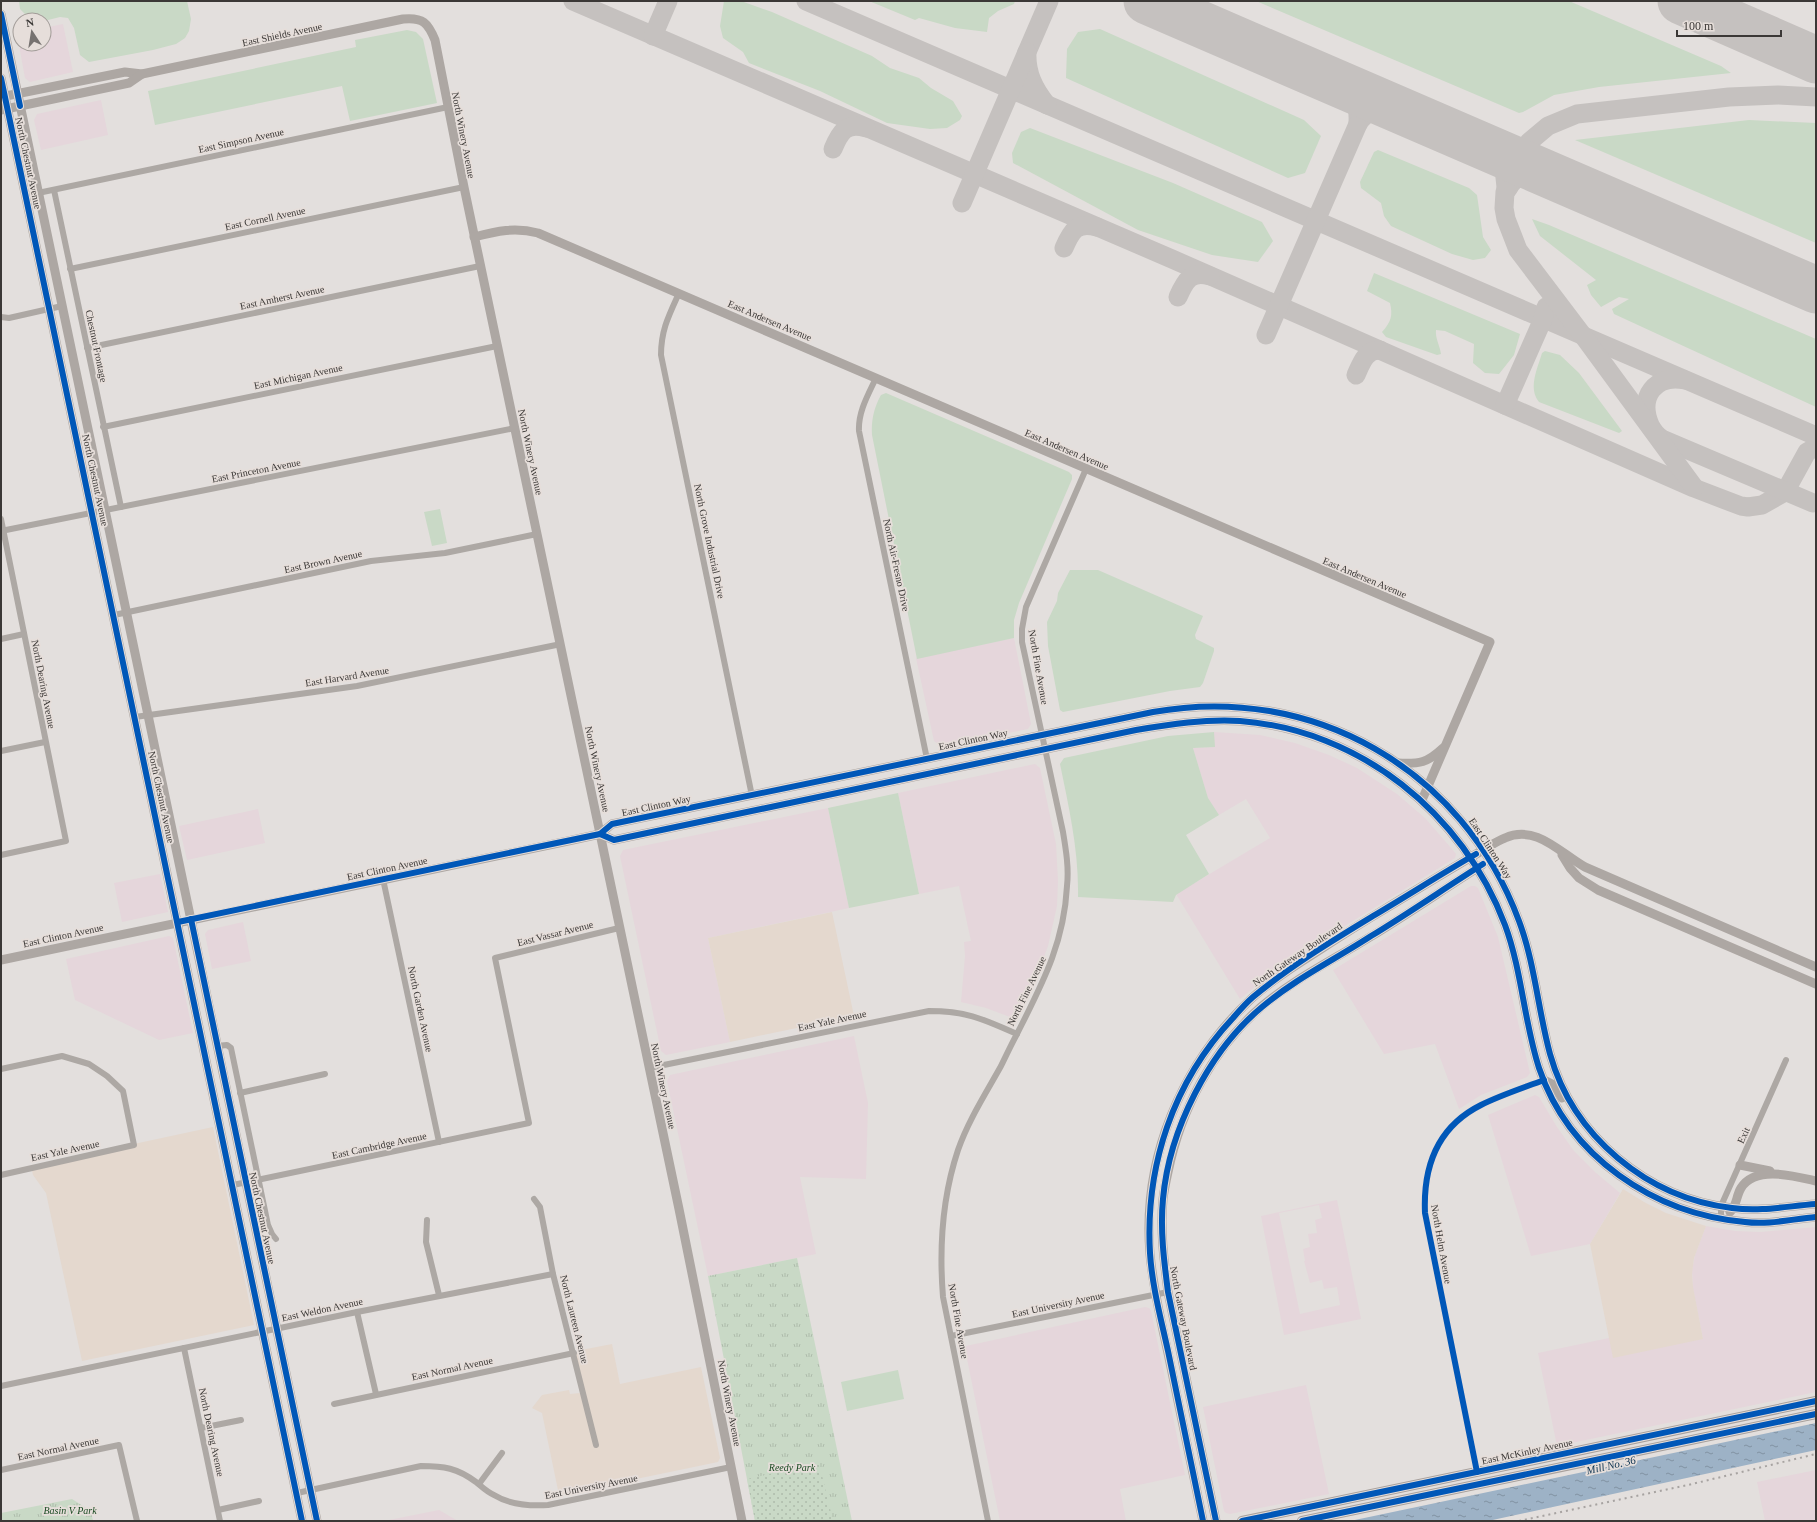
<svg xmlns="http://www.w3.org/2000/svg" width="1817" height="1522" font-family="'Times New Roman',serif">
  <style>
    .commercial { fill: #e5d6db; fill-rule: evenodd }
    .education { fill: #e4d8ce }
    .grass { fill: #c9d9c6 }
    .park { fill: url(#park-tufts) }
    .garden { fill: url(#garden-dots) }
    .water { fill: url(#water-ripples) }
    .lines { fill: none; stroke-linecap: round; stroke-linejoin: round }
    .taxiway { stroke: #c5c1bf; stroke-width: 19 }
    .runway { stroke: #c5c1bf; stroke-width: 47 }
    .street { stroke: #ada8a4; stroke-width: 6 }
    .secondary { stroke: #ada7a3; stroke-width: 9 }
    .primary { stroke: #a7a09c; stroke-width: 10 }
    .rail { stroke: #a7a3a1; stroke-width: 2; stroke-dasharray: 2 4; stroke-linecap: butt }
    .cycleway-casing { stroke: #e6deda; stroke-width: 8 }
    .cycleway { stroke: #0057b8; stroke-width: 6 }
    .labels { text-anchor: middle; stroke-width: 3.5; stroke-linejoin: round; paint-order: stroke }
    .street-label { font-size: 10px; fill: #3b3836; stroke: #e6deda }
    .park-label { font-size: 10px; font-style: italic; fill: #17481f; stroke: #e6deda }
    .water-label { font-size: 11px; font-style: italic; fill: #082f4d; stroke: #e6deda }
  </style>
  <defs>
    <pattern id="park-tufts" width="24" height="20" patternUnits="userSpaceOnUse"><rect width="24" height="20" fill="#c9d9c6"/><path d="M3 7l-1-3M5 7V3M7 7l1-3M15 17l-1-3M17 17v-4M19 17l1-3" fill="none" stroke="#aebbab"/></pattern>
    <pattern id="garden-dots" width="8" height="8" patternUnits="userSpaceOnUse"><rect width="8" height="8" fill="#c9d9c6"/><path d="M2 2h.1M6 6h.1" fill="none" stroke="#aebbab" stroke-width="1.8" stroke-linecap="round"/></pattern>
    <pattern id="water-ripples" width="26" height="14" patternUnits="userSpaceOnUse"><rect width="26" height="14" fill="#9db2c6"/><path d="M2 4q2-2 4 0t4 0M15 11q2-2 4 0t4 0" fill="none" stroke="#8192a2"/></pattern>
  </defs>
  <rect width="100%" height="100%" fill="#e3dfdd"/>
  <g class="commercial">
    <path d="M 63,24 L 73,72 L 30,82 L 25,78 L 17,34 L 20,33 L 20,44 L 44,44 L 44,28 Z"/>
    <path d="M 101,100 L 108,135 L 41,150 L 34,120 L 37,114 Z"/>
    <path d="M 1014,638 L 1031,724 L 1028,729 L 942,747 L 934,741 L 916,658 Z"/>
    <path d="M 1214,732 L 1260,735 L 1295,743 L 1329,755 L 1357,768 L 1397,794 L 1425,818 L 1452,849 L 1456,854 L 1455,858 L 1283,964 L 1240,999 L 1176,894 L 1270,838 L 1246,799 L 1219,815 L 1208,799 L 1193,748 L 1214,747 Z"/>
    <path d="M 1035,764 L 1040,768 L 1056,844 L 1058,881 L 1057,906 L 1048,946 L 1038,973 L 1017,1015 L 1010,1017 L 986,1008 L 961,1002 L 965,956 L 964,942 L 971,941 L 959,886 L 919,894 L 898,793 Z"/>
    <path d="M 828,808 L 849,908 L 708,938 L 730,1042 L 666,1055 L 661,1051 L 620,856 L 623,850 Z"/>
    <path d="M 258,809 L 265,843 L 187,860 L 179,826 Z"/>
    <path d="M 160,874 L 168,912 L 122,922 L 114,883 Z"/>
    <path d="M 1471,886 L 1475,886 L 1478,888 L 1498,937 L 1530,1073 L 1527,1077 L 1481,1095 L 1459,1109 L 1435,1044 L 1384,1054 L 1333,970 Z"/>
    <path d="M 243,922 L 251,961 L 212,969 L 205,934 L 208,930 Z"/>
    <path d="M 169,936 L 173,938 L 193,1033 L 159,1040 L 75,1000 L 66,959 Z"/>
    <path d="M 854,1036 L 868,1103 L 866,1179 L 800,1177 L 816,1254 L 708,1276 L 667,1081 L 670,1075 Z"/>
    <path d="M 1535,1095 L 1539,1097 L 1557,1127 L 1574,1151 L 1595,1172 L 1620,1193 L 1590,1244 L 1531,1256 L 1488,1115 Z"/>
    <path d="M 1337,1200 L 1361,1319 L 1284,1335 L 1261,1216 ZM 1319,1205 L 1322,1218 L 1315,1220 L 1317,1233 L 1308,1234 L 1310,1247 L 1303,1249 L 1305,1261 L 1304,1261 L 1310,1283 L 1322,1280 L 1324,1289 L 1337,1287 L 1340,1305 L 1300,1314 L 1279,1213 Z"/>
    <path d="M 1706,1226 L 1735,1231 L 1760,1232 L 1816,1227 L 1816,1392 L 1557,1446 L 1538,1353 L 1609,1338 L 1703,1339 L 1693,1289 L 1692,1270 L 1695,1255 Z"/>
    <path d="M 1145,1307 L 1149,1308 L 1151,1311 L 1185,1475 L 1120,1489 L 1126,1521 L 1000,1521 L 965,1349 L 966,1346 Z"/>
    <path d="M 1306,1385 L 1329,1494 L 1230,1514 L 1226,1513 L 1224,1511 L 1203,1407 Z"/>
    <path d="M 1816,1470 L 1816,1521 L 1765,1521 L 1757,1482 Z"/>
    <path d="M 439,1510 L 458,1521 L 384,1521 Z"/>
  </g>
  <g class="education">
    <path d="M 832,912 L 854,1016 L 730,1042 L 708,938 Z"/>
    <path d="M 213,1127 L 254,1325 L 82,1361 L 46,1193 L 33,1175 L 31,1166 Z"/>
    <path d="M 1623,1189 L 1644,1202 L 1666,1213 L 1706,1226 L 1694,1258 L 1692,1274 L 1693,1287 L 1703,1339 L 1613,1358 L 1590,1244 Z"/>
    <path d="M 612,1344 L 620,1384 L 701,1367 L 720,1458 L 718,1462 L 559,1495 L 542,1413 L 532,1408 L 542,1395 L 569,1390 L 570,1394 L 580,1393 L 573,1360 L 578,1353 L 579,1345 L 581,1350 Z"/>
  </g>
  <g class="grass">
    <path d="M 19,1 L 187,1 L 191,19 L 189,31 L 185,38 L 176,44 L 153,50 L 89,62 L 80,55 L 74,28 L 68,18 L 60,17 L 44,21 L 31,20 L 20,9 Z"/>
    <path d="M 724,1 L 741,1 L 772,12 L 872,56 L 890,68 L 919,78 L 931,88 L 953,101 L 962,116 L 960,120 L 947,128 L 930,129 L 887,123 L 820,91 L 749,63 L 743,52 L 723,38 L 720,26 Z"/>
    <path d="M 869,1 L 1015,1 L 1014,4 L 998,11 L 989,18 L 987,32 L 955,28 L 919,18 L 915,20 Z"/>
    <path d="M 1256,1 L 1569,1 L 1721,66 L 1731,73 L 1599,87 L 1554,95 L 1523,112 L 1519,113 Z"/>
    <path d="M 1100,29 L 1304,120 L 1321,136 L 1305,173 L 1288,178 L 1066,78 L 1067,49 L 1078,32 Z"/>
    <path d="M 407,30 L 416,32 L 423,39 L 437,103 L 350,121 L 342,86 L 155,125 L 148,91 L 356,47 L 355,40 Z"/>
    <path d="M 1749,120 L 1816,123 L 1816,243 L 1575,140 Z"/>
    <path d="M 1030,128 L 1173,183 L 1262,222 L 1273,241 L 1258,262 L 1212,255 L 1138,230 L 1013,163 L 1012,153 L 1021,132 Z"/>
    <path d="M 1378,150 L 1469,188 L 1477,195 L 1483,237 L 1491,250 L 1485,258 L 1473,260 L 1452,254 L 1391,226 L 1384,216 L 1381,203 L 1361,188 L 1360,182 L 1374,152 Z"/>
    <path d="M 1532,219 L 1549,225 L 1816,339 L 1816,407 L 1614,314 L 1612,309 L 1629,299 L 1619,297 L 1601,307 L 1591,295 L 1587,285 L 1596,280 L 1540,236 Z"/>
    <path d="M 1374,273 L 1520,334 L 1514,355 L 1499,374 L 1485,373 L 1473,363 L 1474,344 L 1445,331 L 1436,330 C 1435,338 1440,346 1441,354 L 1437,355 L 1386,337 L 1382,332 C 1391,322 1393,316 1390,303 L 1367,291 Z"/>
    <path d="M 1545,351 L 1560,355 L 1579,373 L 1622,431 L 1619,433 L 1539,402 C 1528,388 1537,370 1542,353 Z"/>
    <path d="M 886,393 L 1069,472 L 1072,475 L 1072,479 L 1019,603 L 1014,620 L 1014,638 L 917,659 L 872,435 C 871,421 874,407 881,395 Z"/>
    <path d="M 440,509 L 447,543 L 432,546 L 424,512 Z"/>
    <path d="M 1070,570 L 1098,570 L 1203,616 L 1195,635 L 1196,639 L 1214,648 L 1214,651 L 1203,683 L 1200,687 L 1170,691 L 1063,712 L 1060,710 L 1048,646 L 1047,622 L 1057,601 L 1058,593 Z"/>
    <path d="M 1214,732 L 1215,747 L 1193,748 L 1208,798 L 1219,815 L 1186,835 L 1209,874 L 1176,895 L 1173,902 L 1078,897 C 1079,851 1069,808 1060,764 L 1064,758 L 1168,736 Z"/>
    <path d="M 898,793 L 919,894 L 849,908 L 828,808 Z"/>
    <path d="M 898,1370 L 904,1399 L 847,1411 L 841,1382 Z"/>
  </g>
  <g class="park">
    <path d="M 797,1258 L 852,1521 L 755,1521 L 708,1276 Z"/>
    <path d="M 72,1499 L 91,1511 L 93,1521 L 1,1521 L 1,1513 Z"/>
  </g>
  <path class="garden" d="M 819,1463 L 833,1521 L 755,1521 L 747,1479 Z"/>
  <path class="water" d="M 1816,1423 L 1816,1450 L 1488,1521 L 1350,1521 Z"/>
  <g class="lines">
    <g class="taxiway">
      <path d="M 573,1 L 1172,259 L 1694,488 L 1741,506 L 1748,507 L 1762,505 L 1785,492 L 1807,452 L 1816,447"/>
      <path d="M 806,1 L 1816,436"/>
      <path d="M 653,36 L 668,1"/>
      <path d="M 1782,45 L 1816,67"/>
      <path d="M 1342,85 C 1355,97 1359,106 1358,124"/>
      <path d="M 1047,105 C 1034,89 1026,73 1027,52 L 1049,1"/>
      <path d="M 833,149 C 840,132 846,122 866,128"/>
      <path d="M 1491,149 L 1504,168 L 1506,187"/>
      <path d="M 1508,189 C 1517,170 1534,173 1552,176"/>
      <path d="M 962,203 L 1027,52"/>
      <path d="M 1064,248 C 1071,232 1076,221 1097,227"/>
      <path d="M 1178,297 C 1185,281 1191,270 1210,276"/>
      <path d="M 1266,335 L 1358,124 C 1367,109 1381,108 1397,109"/>
      <path d="M 1356,375 C 1361,364 1366,349 1380,350"/>
      <path d="M 1685,380 C 1655,374 1638,397 1650,425 C 1653,431 1656,435 1662,439 L 1813,503"/>
      <path d="M 1505,405 L 1543,319 L 1546,307"/>
      <path d="M 1694,487 L 1584,337 L 1518,250 L 1506,219 L 1504,208 L 1505,192 L 1516,160 L 1529,142 L 1548,126 L 1577,114 L 1729,97 L 1778,95 L 1816,97"/>
    </g>
    <g class="runway">
      <path d="M 1147,1 L 1816,290"/>
      <path d="M 1681,1 L 1816,60"/>
    </g>
    <g class="street">
      <path d="M 54,190 L 121,507"/>
      <path d="M 38,193 L 448,107"/>
      <path d="M 70,269 L 464,187"/>
      <path d="M 679,293 C 669,315 661,330 661,355 L 752,796"/>
      <path d="M 1,317 L 9,318 L 62,306"/>
      <path d="M 87,348 L 480,266"/>
      <path d="M 876,378 C 868,395 858,412 859,431 L 927,759"/>
      <path d="M 103,427 L 497,346"/>
      <path d="M 1,519 L 66,841 L 1,855"/>
      <path d="M 1,531 L 515,428"/>
      <path d="M 114,615 L 371,561 L 445,553 L 537,534"/>
      <path d="M 1,639 L 24,634"/>
      <path d="M 135,717 L 357,686 L 561,644"/>
      <path d="M 1,751 L 45,742"/>
      <path d="M 383,879 L 439,1142"/>
      <path d="M 217,1046 L 227,1045 L 231,1048 L 268,1225 L 272,1234 L 276,1239"/>
      <path d="M 649,1068 L 929,1011 C 967,1011 983,1019 1017,1034"/>
      <path d="M 1,1069 L 62,1056 L 89,1064 L 107,1076 L 123,1091 L 134,1145 L 1,1175"/>
      <path d="M 240,1093 L 325,1074"/>
      <path d="M 233,1185 L 529,1123 L 495,958 L 619,928"/>
      <path d="M 534,1199 L 540,1207 L 553,1274 L 596,1445"/>
      <path d="M 1721,1219 L 1721,1206 L 1786,1060"/>
      <path d="M 427,1220 L 426,1242 L 439,1295"/>
      <path d="M 357,1312 L 376,1394"/>
      <path d="M 951,1336 L 1168,1292"/>
      <path d="M 184,1348 L 220,1521"/>
      <path d="M 1,1386 L 357,1312 L 553,1274"/>
      <path d="M 334,1404 L 574,1353"/>
      <path d="M 201,1428 L 241,1420"/>
      <path d="M 1,1470 L 119,1445 L 137,1521"/>
      <path d="M 1477,1472 L 1425,1213 C 1423,1167 1437,1127 1481,1105 C 1501,1095 1523,1088 1544,1080"/>
      <path d="M 479,1484 L 502,1453"/>
      <path d="M 297,1493 L 421,1466 C 444,1466 457,1468 476,1482 C 482,1487 487,1492 494,1495 C 510,1505 530,1506 548,1505 L 731,1467"/>
      <path d="M 218,1510 L 259,1501"/>
      <path d="M 988,1521 L 943,1297 C 939,1247 942,1198 958,1150 C 968,1121 986,1093 1001,1066 C 1006,1056 1011,1045 1017,1034 C 1042,984 1064,944 1067,886 C 1069,868 1066,850 1063,832 L 1022,642 L 1022,629 L 1026,607 L 1086,469"/>
    </g>
    <g class="secondary">
      <path d="M 1,14 L 317,1521"/>
      <path d="M 1,78 L 302,1521"/>
      <path d="M 1,97 L 125,72 L 142,74 L 403,19 C 423,17 428,23 435,40 L 464,187 L 679,1209 L 742,1521"/>
      <path d="M 1,110 L 129,83 L 142,74"/>
      <path d="M 474,237 C 497,231 515,227 538,233 L 1490,642 L 1422,800"/>
      <path d="M 1398,763 C 1420,764 1427,763 1443,748"/>
      <path d="M 600,834 L 614,840 L 1136,730 C 1171,724 1205,719 1240,721 C 1360,730 1463,813 1505,925 C 1522,971 1524,1022 1539,1068 C 1569,1157 1654,1214 1745,1222 C 1769,1225 1792,1219 1816,1217"/>
      <path d="M 1562,855 L 1570,868 L 1579,878 L 1598,890 L 1816,984"/>
      <path d="M 1,960 L 568,841 L 600,834 L 612,824 L 1153,712 C 1312,683 1463,769 1519,921 C 1535,964 1538,1010 1550,1054 C 1573,1136 1647,1198 1732,1208 C 1761,1212 1788,1206 1816,1204"/>
      <path d="M 1544,1080 L 1554,1085 L 1562,1098"/>
      <path d="M 1740,1165 L 1770,1171"/>
      <path d="M 1730,1212 C 1737,1206 1736,1196 1741,1188 C 1755,1165 1794,1176 1816,1181"/>
      <path d="M 1203,1521 C 1191,1465 1180,1409 1168,1353 C 1161,1321 1153,1288 1150,1254 C 1142,1158 1181,1065 1251,999 C 1266,985 1284,973 1301,962 C 1326,946 1350,930 1375,915 C 1411,893 1447,871 1483,850 C 1490,846 1497,841 1505,838 C 1536,824 1560,853 1585,867 L 1816,967"/>
      <path d="M 1216,1521 L 1168,1292 C 1164,1261 1160,1230 1163,1199 C 1164,1190 1166,1181 1168,1172 C 1181,1109 1212,1050 1261,1007 C 1294,979 1333,960 1370,937 C 1408,914 1444,889 1482,865"/>
    </g>
    <g class="primary">
      <path d="M 1242,1521 L 1816,1401"/>
      <path d="M 1302,1521 L 1816,1414"/>
    </g>
    <path class="rail" d="M 1519,1521 L 1688,1485 L 1816,1454"/>
    <defs>
      <g id="cycleway">
        <path d="M 1,14 L 20,106"/>
        <path d="M 1,78 L 302,1521"/>
        <path d="M 600,834 L 614,840 L 1136,730 C 1171,724 1205,719 1240,721 C 1360,730 1463,813 1505,925 C 1522,971 1524,1022 1539,1068 C 1569,1157 1654,1214 1745,1222 C 1769,1225 1792,1219 1816,1217"/>
        <path d="M 191,919 L 317,1521"/>
        <path d="M 178,922 L 600,834 L 612,824 L 1153,712 C 1312,683 1463,769 1519,921 C 1535,964 1538,1010 1550,1054 C 1573,1136 1647,1198 1732,1208 C 1761,1212 1788,1206 1816,1204"/>
        <path d="M 1477,1472 L 1425,1213 C 1423,1167 1437,1127 1481,1105 C 1501,1095 1523,1088 1544,1080"/>
        <path d="M 1203,1521 C 1191,1464 1179,1407 1168,1351 C 1161,1319 1152,1286 1150,1253 C 1145,1166 1173,1082 1233,1018 C 1239,1011 1246,1003 1253,997 C 1290,966 1332,941 1373,916 C 1407,896 1441,874 1476,854"/>
        <path d="M 1216,1521 L 1168,1292 C 1164,1261 1160,1230 1163,1199 C 1169,1130 1209,1051 1262,1007 C 1295,979 1334,960 1371,936 C 1409,913 1445,888 1483,864"/>
        <path d="M 1242,1521 L 1816,1401"/>
        <path d="M 1302,1521 L 1816,1414"/>
      </g>
    </defs>
    <use href="#cycleway" class="cycleway-casing"/>
    <use href="#cycleway" class="cycleway"/>
  </g>
  <g class="labels">
    <g class="street-label">
      <text transform="translate(282 34) rotate(-12)" y="4">East Shields Avenue</text>
      <text transform="translate(464 135) rotate(79)" y="4">North Winery Avenue</text>
      <text transform="translate(241 140) rotate(-12)" y="4">East Simpson Avenue</text>
      <text transform="translate(29 163) rotate(78)" y="4">North Chestnut Avenue</text>
      <text transform="translate(265 218) rotate(-12)" y="4">East Cornell Avenue</text>
      <text transform="translate(282 297) rotate(-12)" y="4">East Amherst Avenue</text>
      <text transform="translate(770 320) rotate(23)" y="4">East Andersen Avenue</text>
      <text transform="translate(97 346) rotate(78)" y="4">Chestnut Frontage</text>
      <text transform="translate(298 376) rotate(-12)" y="4">East Michigan Avenue</text>
      <text transform="translate(1067 449) rotate(23)" y="4">East Andersen Avenue</text>
      <text transform="translate(531 452) rotate(78)" y="4">North Winery Avenue</text>
      <text transform="translate(256 470) rotate(-11)" y="4">East Princeton Avenue</text>
      <text transform="translate(96 480) rotate(78)" y="4">North Chestnut Avenue</text>
      <text transform="translate(710 541) rotate(78)" y="4">North Grove Industrial Drive</text>
      <text transform="translate(323 561) rotate(-12)" y="4">East Brown Avenue</text>
      <text transform="translate(897 565) rotate(78)" y="4">North Air-Fresno Drive</text>
      <text transform="translate(1365 577) rotate(23)" y="4">East Andersen Avenue</text>
      <text transform="translate(1039 667) rotate(80)" y="4">North Fine Avenue</text>
      <text transform="translate(347 676) rotate(-9)" y="4">East Harvard Avenue</text>
      <text transform="translate(44 684) rotate(79)" y="4">North Dearing Avenue</text>
      <text transform="translate(973 739) rotate(-12)" y="4">East Clinton Way</text>
      <text transform="translate(598 769) rotate(78)" y="4">North Winery Avenue</text>
      <text transform="translate(162 797) rotate(78)" y="4">North Chestnut Avenue</text>
      <text transform="translate(656 805) rotate(-12)" y="4">East Clinton Way</text>
      <text transform="translate(1491 848) rotate(57)" y="4">East Clinton Way</text>
      <text transform="translate(387 868) rotate(-12)" y="4">East Clinton Avenue</text>
      <text transform="translate(555 933) rotate(-14)" y="4">East Vassar Avenue</text>
      <text transform="translate(63 935) rotate(-12)" y="4">East Clinton Avenue</text>
      <text transform="translate(1297 954) rotate(-34)" y="4">North Gateway Boulevard</text>
      <text transform="translate(1026 991) rotate(-64)" y="4">North Fine Avenue</text>
      <text transform="translate(421 1009) rotate(78)" y="4">North Garden Avenue</text>
      <text transform="translate(832 1020) rotate(-12)" y="4">East Yale Avenue</text>
      <text transform="translate(664 1086) rotate(78)" y="4">North Winery Avenue</text>
      <text transform="translate(1743 1135) rotate(-65)" y="4">Exit</text>
      <text transform="translate(379 1145) rotate(-12)" y="4">East Cambridge Avenue</text>
      <text transform="translate(65 1150) rotate(-12)" y="4">East Yale Avenue</text>
      <text transform="translate(263 1218) rotate(78)" y="4">North Chestnut Avenue</text>
      <text transform="translate(1442 1244) rotate(80)" y="4">North Helm Avenue</text>
      <text transform="translate(1058 1304) rotate(-12)" y="4">East University Avenue</text>
      <text transform="translate(322 1309) rotate(-12)" y="4">East Weldon Avenue</text>
      <text transform="translate(1184 1318) rotate(79)" y="4">North Gateway Boulevard</text>
      <text transform="translate(575 1319) rotate(76)" y="4">North Laureen Avenue</text>
      <text transform="translate(959 1321) rotate(80)" y="4">North Fine Avenue</text>
      <text transform="translate(452 1368) rotate(-12)" y="4">East Normal Avenue</text>
      <text transform="translate(730 1403) rotate(79)" y="4">North Winery Avenue</text>
      <text transform="translate(212 1432) rotate(78)" y="4">North Dearing Avenue</text>
      <text transform="translate(58 1448) rotate(-12)" y="4">East Normal Avenue</text>
      <text transform="translate(1527 1451) rotate(-12)" y="4">East McKinley Avenue</text>
      <text transform="translate(591 1486) rotate(-11)" y="4">East University Avenue</text>
    </g>
    <g class="park-label">
      <text x="792" y="1471">Reedy Park</text>
      <text x="70" y="1514">Basin V Park</text>
    </g>
    <g class="water-label">
      <text transform="translate(1611 1465) rotate(-13)" y="4">Mill No. 36</text>
    </g>
  </g>
  <rect width="1817" height="1522" fill="none" stroke="#3b3836" stroke-width="4"/>
  <g transform="translate(32 32) rotate(348)"><circle r="19" fill="#e6deda" stroke="#a29c98"/>
  <path d="M0-3L7 15L0 10L-7 15Z" fill="#767270"/>
  <text y="-6" font-size="11" font-weight="bold" text-anchor="middle" fill="#3b3836">N</text>
  </g>
  <path d="M1677 30v6h104v-6" fill="none" stroke="#3b3836" stroke-width="2"/>
  <text x="1683" y="30" font-size="12" fill="#3b3836" stroke="#e6deda" stroke-width="3" paint-order="stroke">100 m</text>
</svg>
